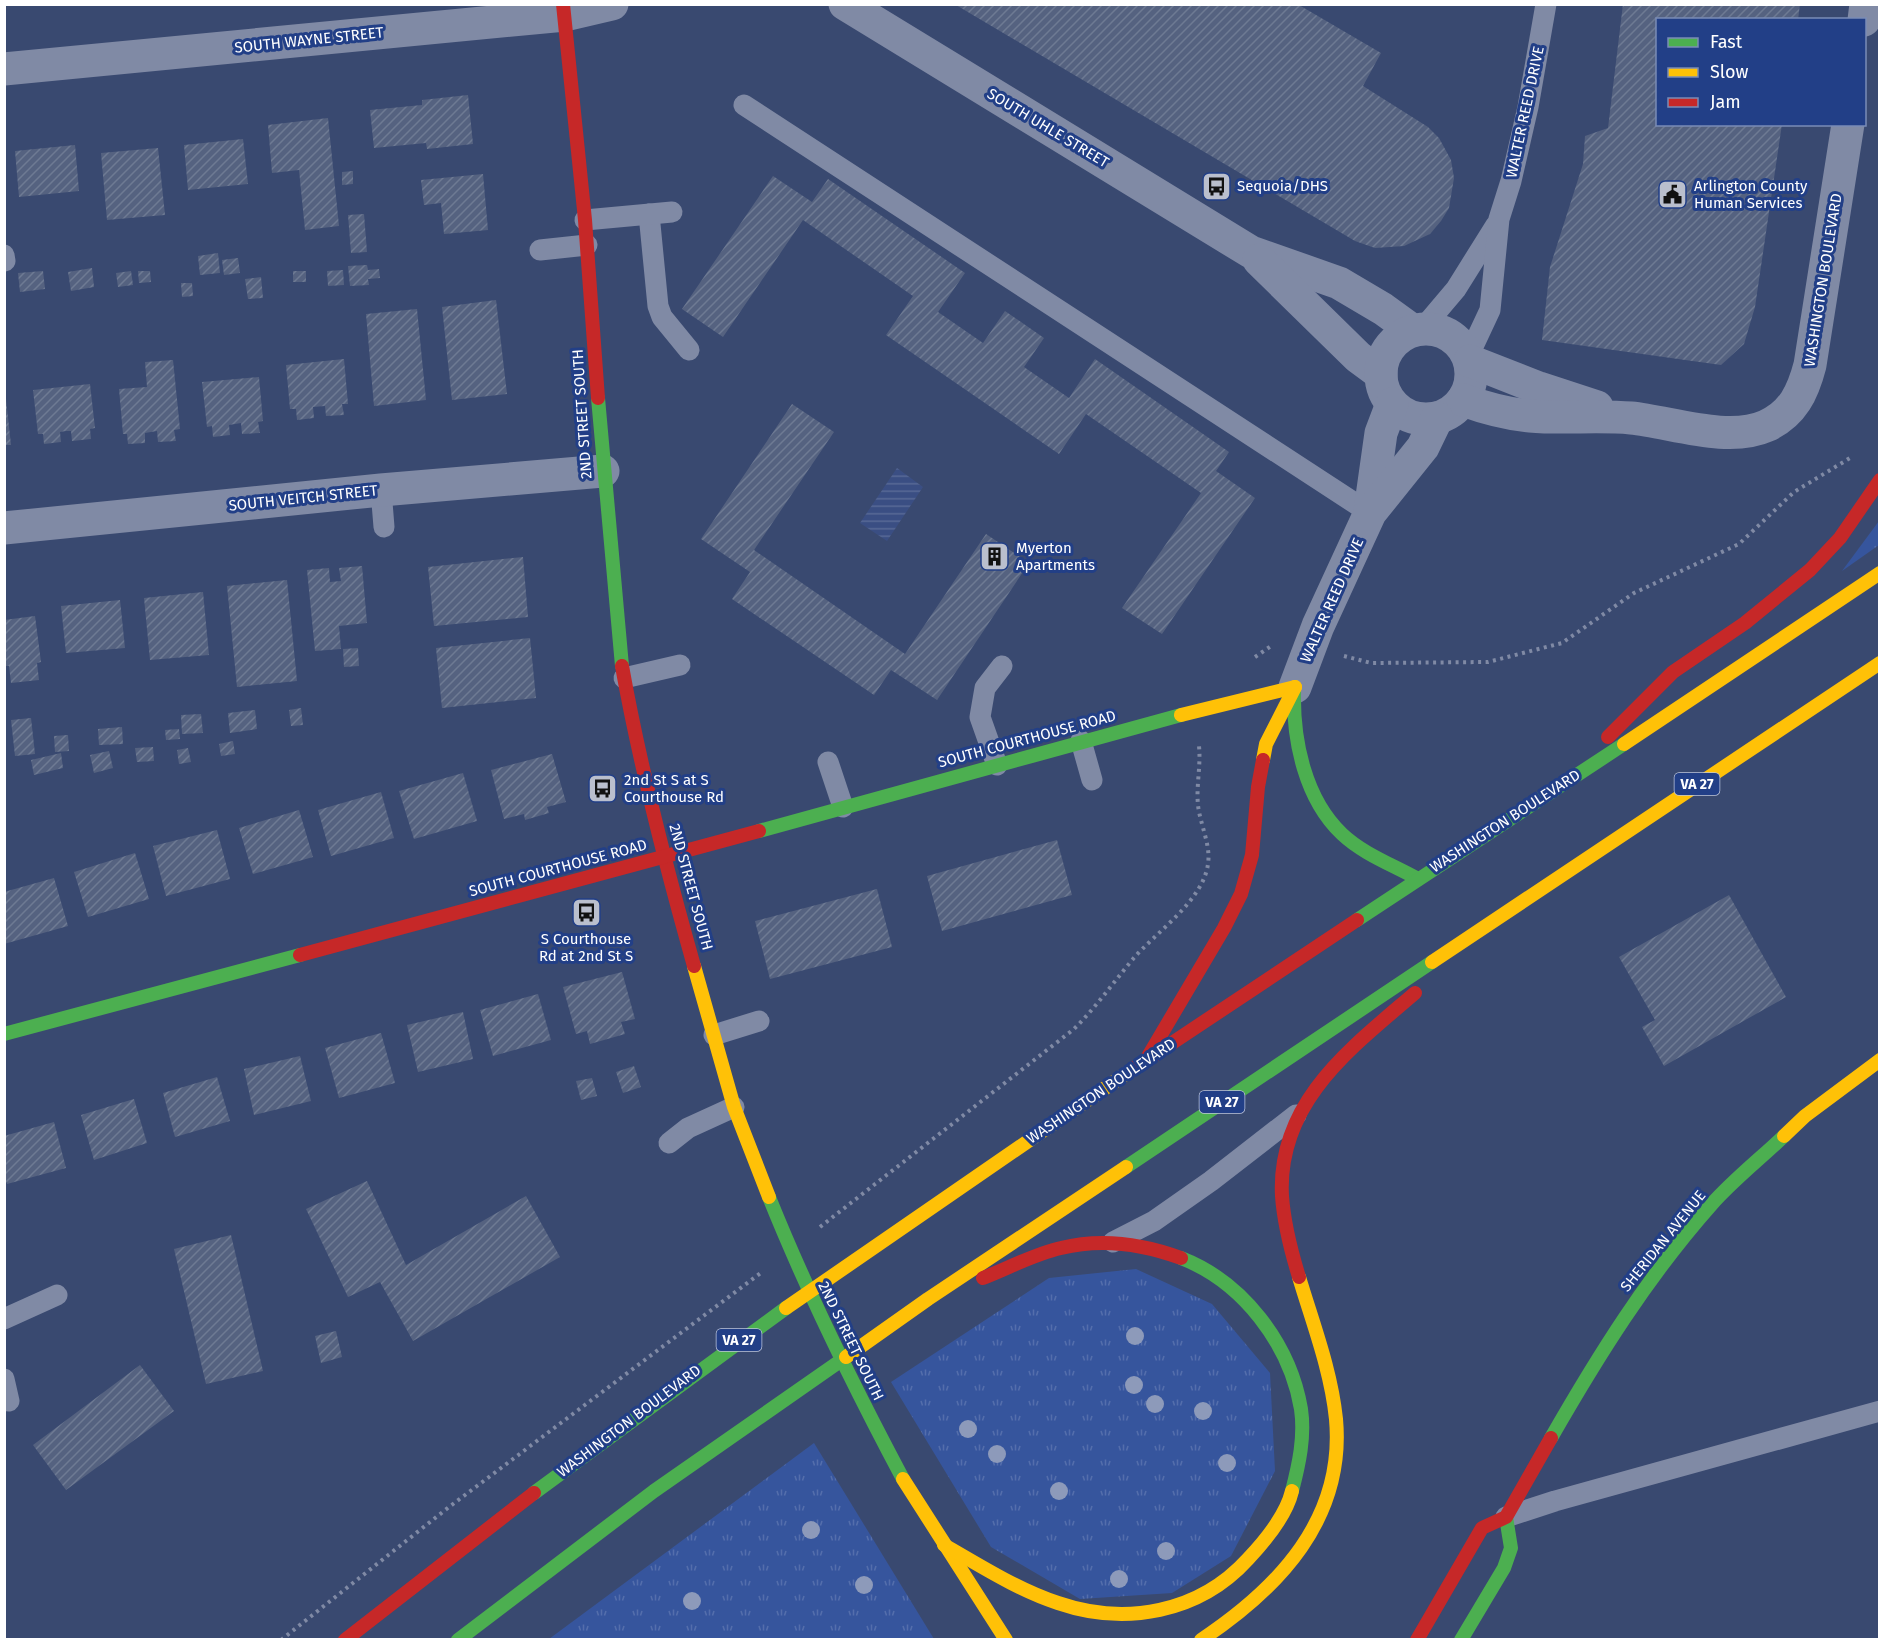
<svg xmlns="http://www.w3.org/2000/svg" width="1884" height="1644" font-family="'Fira Sans',sans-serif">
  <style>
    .grass { fill: url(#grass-tufts) }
    .water { fill: url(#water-rules) }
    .building { fill: url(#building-hatch) }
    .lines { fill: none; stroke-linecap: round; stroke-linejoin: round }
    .path { stroke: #808aa5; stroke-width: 4; stroke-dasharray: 3 4.5; stroke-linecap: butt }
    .lane { stroke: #808aa5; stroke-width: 21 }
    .street { stroke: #808aa5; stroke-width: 33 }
    .fast { stroke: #4caf50; stroke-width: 14 }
    .slow { stroke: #ffc107; stroke-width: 14 }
    .jam { stroke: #c62828; stroke-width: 14 }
    .tree { fill: #8d9aba }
    .labels { text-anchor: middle; stroke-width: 6; stroke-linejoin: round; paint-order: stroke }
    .shield { fill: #223f87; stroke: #bdc5db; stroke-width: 1.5 }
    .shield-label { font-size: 14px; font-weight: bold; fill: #fff }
    .street-label { font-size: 15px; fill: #fff; stroke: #223f87 }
    .poi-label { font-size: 15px; fill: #fff; stroke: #223f87; text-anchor: start }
  </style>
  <defs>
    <pattern id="grass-tufts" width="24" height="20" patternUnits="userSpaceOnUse" patternTransform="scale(1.5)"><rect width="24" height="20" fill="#36559d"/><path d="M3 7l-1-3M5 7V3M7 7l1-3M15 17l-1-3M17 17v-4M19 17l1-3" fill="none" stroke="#546eac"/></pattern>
    <pattern id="water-rules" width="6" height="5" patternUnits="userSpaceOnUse" patternTransform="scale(1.5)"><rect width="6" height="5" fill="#3a4e83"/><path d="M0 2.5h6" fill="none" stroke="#586996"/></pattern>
    <pattern id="building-hatch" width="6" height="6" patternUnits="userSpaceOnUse" patternTransform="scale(1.5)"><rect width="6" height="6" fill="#556280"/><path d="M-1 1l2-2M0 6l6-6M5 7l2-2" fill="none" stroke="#6e7a93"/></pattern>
  </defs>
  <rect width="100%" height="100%" fill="#394970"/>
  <g class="grass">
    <path d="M 1879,521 L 1879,545 L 1842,571 Z"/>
    <path d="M 1136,1269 L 1212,1304 L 1270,1373 L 1275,1471 L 1231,1556 L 1172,1593 L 1080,1599 L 991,1547 L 891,1382 L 1049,1278 Z"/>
    <path d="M 814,1443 L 934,1639 L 549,1639 Z"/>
  </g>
  <path class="water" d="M 897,468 L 923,487 L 887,541 L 860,523 Z"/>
  <g class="building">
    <path d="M 1623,4 L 1800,4 L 1798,20 L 1658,20 L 1658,124 L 1782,124 L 1755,307 L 1744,344 L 1721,365 L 1542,340 L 1550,267 L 1583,164 L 1585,136 L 1608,128 Z"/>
    <path d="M 956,5 L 1299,5 L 1381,53 L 1363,86 L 1428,127 L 1439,138 L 1451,160 L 1454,178 L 1449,208 L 1441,221 L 1430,234 L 1404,246 L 1375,248 L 1355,241 Z"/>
    <path d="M 468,95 L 473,144 L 427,149 L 426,143 L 374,148 L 370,110 L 422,105 L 422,100 Z"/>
    <path d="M 328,118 L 339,226 L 305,230 L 299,170 L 272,173 L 268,125 Z"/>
    <path d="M 243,139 L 248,184 L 188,190 L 184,145 Z"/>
    <path d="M 75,145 L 79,191 L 19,197 L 15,151 Z"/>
    <path d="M 158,148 L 165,215 L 107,220 L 101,153 Z"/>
    <path d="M 353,171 L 353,184 L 342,185 L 342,172 Z"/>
    <path d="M 483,174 L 488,230 L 444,234 L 441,203 L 424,205 L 421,180 Z"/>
    <path d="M 773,176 L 812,202 L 828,179 L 965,273 L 938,312 L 983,343 L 1005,311 L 1044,338 L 1024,367 L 1069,398 L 1095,359 L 1229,452 L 1216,471 L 1255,498 L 1162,634 L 1122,608 L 1201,493 L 1086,414 L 1059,454 L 886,335 L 913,296 L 803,220 L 723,337 L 682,309 Z"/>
    <path d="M 364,214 L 367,252 L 351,253 L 348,215 Z"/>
    <path d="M 218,253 L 220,273 L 200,275 L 198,256 Z"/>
    <path d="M 238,258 L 240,273 L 224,275 L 222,260 Z"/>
    <path d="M 367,265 L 368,270 L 379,269 L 380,278 L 368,279 L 369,285 L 350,286 L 348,266 Z"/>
    <path d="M 92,268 L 94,287 L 71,291 L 68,272 Z"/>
    <path d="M 343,270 L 344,285 L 328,286 L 327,271 Z"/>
    <path d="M 43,271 L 45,289 L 20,292 L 18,273 Z"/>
    <path d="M 131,271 L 133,285 L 118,287 L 116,273 Z"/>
    <path d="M 138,271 L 150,271 L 151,282 L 139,283 Z"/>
    <rect x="293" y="271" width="13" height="11"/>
    <path d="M 261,277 L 263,298 L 248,299 L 245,279 Z"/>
    <path d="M 181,283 L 192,283 L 193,296 L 182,297 Z"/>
    <path d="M 496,300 L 507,394 L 452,400 L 442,307 Z"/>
    <path d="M 417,309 L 426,400 L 374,406 L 366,314 Z"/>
    <path d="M 344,359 L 348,404 L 342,404 L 344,415 L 326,416 L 325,406 L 313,407 L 314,418 L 297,420 L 296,409 L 290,409 L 286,365 Z"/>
    <path d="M 173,360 L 180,429 L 174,430 L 176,441 L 158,442 L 157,431 L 145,433 L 145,443 L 128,444 L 127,434 L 123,434 L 119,389 L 147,387 L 145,362 Z"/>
    <path d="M 259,377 L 263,421 L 258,422 L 260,433 L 242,434 L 241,423 L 229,425 L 230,435 L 213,437 L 212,426 L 207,427 L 202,382 Z"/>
    <path d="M 90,384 L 95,428 L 90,429 L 91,439 L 72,441 L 71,431 L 66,431 L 60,432 L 61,442 L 44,444 L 43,434 L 38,434 L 33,390 Z"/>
    <path d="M 4,399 L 6,399 L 11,445 L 4,445 Z"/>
    <path d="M 792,404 L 834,432 L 754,550 L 905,654 L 986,534 L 1029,563 L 937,700 L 891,670 L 874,695 L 732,599 L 750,572 L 701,539 Z"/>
    <path d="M 523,557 L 528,617 L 434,626 L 428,567 Z"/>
    <path d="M 362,566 L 367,623 L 339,626 L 341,649 L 315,651 L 307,570 L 329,568 L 330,582 L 341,581 L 339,568 Z"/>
    <path d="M 287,580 L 297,681 L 237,687 L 227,586 Z"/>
    <path d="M 203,592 L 209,655 L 150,660 L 144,598 Z"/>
    <path d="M 120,600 L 125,648 L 66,653 L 61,606 Z"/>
    <path d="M 35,616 L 41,662 L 37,663 L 39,680 L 11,683 L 9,666 L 4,666 L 4,620 Z"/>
    <path d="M 530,638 L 536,698 L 442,708 L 436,648 Z"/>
    <path d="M 358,648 L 359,666 L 344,667 L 343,649 Z"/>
    <path d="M 301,708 L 303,725 L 291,726 L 289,710 Z"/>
    <path d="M 255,710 L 257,729 L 230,733 L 228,713 Z"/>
    <path d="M 201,714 L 203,733 L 182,734 L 181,715 Z"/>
    <path d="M 31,718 L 35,754 L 15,756 L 11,720 Z"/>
    <path d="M 122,727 L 123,744 L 99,745 L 98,729 Z"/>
    <path d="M 179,729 L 180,739 L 166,740 L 165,730 Z"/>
    <path d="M 68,735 L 69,751 L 55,752 L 54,736 Z"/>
    <path d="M 233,741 L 235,754 L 221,756 L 219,744 Z"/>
    <path d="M 153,747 L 154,761 L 137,762 L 135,748 Z"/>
    <path d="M 188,748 L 191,762 L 179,764 L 177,750 Z"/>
    <path d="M 109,751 L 113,768 L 94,773 L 90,755 Z"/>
    <path d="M 61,753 L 63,768 L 34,775 L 31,760 Z"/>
    <path d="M 552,754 L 566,802 L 547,807 L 549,813 L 525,820 L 524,814 L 504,819 L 491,770 Z"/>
    <path d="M 463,773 L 477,821 L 414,839 L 399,791 Z"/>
    <path d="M 381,792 L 394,838 L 331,856 L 318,810 Z"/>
    <path d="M 299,810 L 313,857 L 253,874 L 239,828 Z"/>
    <path d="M 217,830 L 230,879 L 166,896 L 153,846 Z"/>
    <path d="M 1057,840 L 1072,895 L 942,931 L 927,876 Z"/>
    <path d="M 135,853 L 149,899 L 88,917 L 74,872 Z"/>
    <path d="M 54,878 L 68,926 L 4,944 L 4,892 Z"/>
    <path d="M 877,889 L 892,947 L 770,979 L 755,921 Z"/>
    <path d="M 1729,895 L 1786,997 L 1664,1066 L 1642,1027 L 1655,1020 L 1619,957 Z"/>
    <path d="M 622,972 L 635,1019 L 621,1022 L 625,1034 L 590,1044 L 587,1031 L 576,1034 L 563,987 Z"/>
    <path d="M 538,994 L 551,1040 L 493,1056 L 480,1010 Z"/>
    <path d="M 463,1012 L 473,1059 L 418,1072 L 407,1025 Z"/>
    <path d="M 381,1033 L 395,1083 L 339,1098 L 325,1048 Z"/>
    <path d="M 300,1056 L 311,1101 L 254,1115 L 244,1069 Z"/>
    <path d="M 634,1066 L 641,1087 L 623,1093 L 616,1072 Z"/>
    <path d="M 217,1077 L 230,1121 L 175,1137 L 163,1093 Z"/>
    <path d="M 592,1078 L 597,1096 L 581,1100 L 576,1081 Z"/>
    <path d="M 134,1099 L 147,1143 L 94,1160 L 81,1115 Z"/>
    <path d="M 54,1122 L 66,1168 L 7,1184 L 4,1175 L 4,1136 Z"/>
    <path d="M 367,1181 L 406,1265 L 526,1196 L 560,1257 L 413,1341 L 380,1282 L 348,1297 L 306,1209 Z"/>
    <path d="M 231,1235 L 263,1371 L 206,1384 L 174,1249 Z"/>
    <path d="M 336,1331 L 342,1357 L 321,1363 L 315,1336 Z"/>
    <path d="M 140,1365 L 174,1411 L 66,1490 L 33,1445 Z"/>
  </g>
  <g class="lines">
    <g class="path">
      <path d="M 1344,656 L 1371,663 L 1488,662 L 1562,643 L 1634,593 L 1739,544 L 1794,492 L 1850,458"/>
      <path d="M 1255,657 L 1271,646"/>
      <path d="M 820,1227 L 1074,1029 C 1096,1007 1113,983 1133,959 C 1156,932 1203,901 1208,864 C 1211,845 1200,824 1198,805 C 1196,786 1201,766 1199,746"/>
      <path d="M 281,1640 L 449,1507 L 762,1272"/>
    </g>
    <g class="lane">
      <path d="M 744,105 L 1370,513"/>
      <path d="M 649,214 L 658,306 L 662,317 L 689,350"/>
      <path d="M 585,220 L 672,212"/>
      <path d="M 540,250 L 587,245"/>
      <path d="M 4,255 L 5,261"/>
      <path d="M 1423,328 L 1456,289 L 1496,225"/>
      <path d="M 1468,357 L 1490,310 L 1499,219 L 1511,181 L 1528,107 L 1546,4"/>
      <path d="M 381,490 L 384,527"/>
      <path d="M 624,678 L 680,665"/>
      <path d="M 1081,741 L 1092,780"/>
      <path d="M 828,762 L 843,807"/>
      <path d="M 997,765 L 980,717 L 985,688 L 1002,666"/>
      <path d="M 714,1035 L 759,1021"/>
      <path d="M 669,1143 L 688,1128 L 734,1107"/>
      <path d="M 1113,1242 L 1154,1221 L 1211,1181 L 1296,1115"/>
      <path d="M 4,1319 L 57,1295"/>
      <path d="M 4,1379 L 9,1401"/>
      <path d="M 1506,1517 L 1555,1501 L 1880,1411"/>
    </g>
    <g class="street">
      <path d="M 845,4 L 1251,252 L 1339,283 L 1383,309 L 1412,330"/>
      <path d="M 1864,20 L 1866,4"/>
      <path d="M 4,69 L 565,15 L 612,4"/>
      <path d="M 1259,260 L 1358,357 L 1381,374"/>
      <circle cx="1426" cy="374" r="45"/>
      <path d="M 1470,361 L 1539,388 L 1597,407"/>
      <path d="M 1463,400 C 1485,408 1507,414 1530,416 C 1563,419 1597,415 1631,418 C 1671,422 1728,443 1766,426 C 1793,414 1803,392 1810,365 L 1848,124"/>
      <path d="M 1370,511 L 1381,433 L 1392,404"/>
      <path d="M 4,528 L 381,490 L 603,471"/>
      <path d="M 1295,687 L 1318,626 L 1370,513 L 1423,447 L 1437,418"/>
    </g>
    <g class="fast">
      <path d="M 598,398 L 622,666"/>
      <path d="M 1294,692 C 1293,741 1305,799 1342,834 C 1363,854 1393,865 1418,879"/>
      <path d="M 759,831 L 1181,715"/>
      <path d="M 1357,920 L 1624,744"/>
      <path d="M 4,1034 L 300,955"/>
      <path d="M 1126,1167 L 1432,962"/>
      <path d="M 769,1197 C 808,1294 854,1387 903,1479"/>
      <path d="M 1181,1258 C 1243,1282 1290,1344 1301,1409 C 1305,1437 1299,1464 1292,1491"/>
      <path d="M 1551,1438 C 1598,1356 1648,1276 1711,1205 C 1733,1180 1760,1159 1784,1136"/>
      <path d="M 534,1493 L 786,1308"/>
      <path d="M 458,1640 L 654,1491 L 846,1357"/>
      <path d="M 1461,1640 L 1504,1568 L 1511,1548 L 1506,1517"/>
    </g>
    <g class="slow">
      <path d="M 1181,715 L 1295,687"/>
      <path d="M 1624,744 L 1880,573"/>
      <path d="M 1263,760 L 1266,744 L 1295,687"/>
      <path d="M 1432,962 L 1880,663"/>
      <path d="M 694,966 L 734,1107 L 769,1197"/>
      <path d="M 1784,1136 L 1805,1116 L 1880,1060"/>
      <path d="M 786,1308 L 1127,1073"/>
      <path d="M 846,1357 L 928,1299 L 1126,1167"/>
      <path d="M 903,1479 L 1006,1640"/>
      <path d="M 944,1545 C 981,1566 1018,1590 1058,1603 C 1125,1626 1199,1613 1248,1559 C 1265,1541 1286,1516 1292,1491"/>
      <path d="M 1201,1640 C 1279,1588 1345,1519 1336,1419 C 1331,1370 1313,1324 1299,1277"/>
    </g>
    <g class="jam">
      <path d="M 563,4 L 585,220 L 598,398"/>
      <path d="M 622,666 C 640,767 666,867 694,966"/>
      <path d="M 1608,737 L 1673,672 L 1745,623 L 1810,570 L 1840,538 L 1880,480"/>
      <path d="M 300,955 L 759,831"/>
      <path d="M 1146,1060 L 1224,928 L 1241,894 L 1252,855 L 1258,787 L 1263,760"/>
      <path d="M 1127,1073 L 1357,920"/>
      <path d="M 1299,1277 C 1291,1251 1284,1224 1282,1196 C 1277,1102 1351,1048 1415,993"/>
      <path d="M 983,1278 C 1009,1268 1034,1254 1061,1248 C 1101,1238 1143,1244 1181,1258"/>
      <path d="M 345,1640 L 534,1493"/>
      <path d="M 1417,1640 L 1482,1528 L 1506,1517 L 1551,1438"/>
    </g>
  </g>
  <g class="tree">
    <circle cx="1135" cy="1336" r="9"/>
    <circle cx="1134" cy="1385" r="9"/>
    <circle cx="1155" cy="1404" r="9"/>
    <circle cx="1203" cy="1411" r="9"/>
    <circle cx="968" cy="1429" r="9"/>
    <circle cx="997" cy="1454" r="9"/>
    <circle cx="1227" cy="1463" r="9"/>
    <circle cx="1059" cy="1491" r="9"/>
    <circle cx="811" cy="1530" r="9"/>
    <circle cx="1166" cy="1551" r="9"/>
    <circle cx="1119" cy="1579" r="9"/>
    <circle cx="864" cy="1585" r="9"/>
    <circle cx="692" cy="1601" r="9"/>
  </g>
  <defs>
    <symbol id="bus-square" viewBox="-11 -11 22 22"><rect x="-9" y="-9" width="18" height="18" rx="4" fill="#babfcd" stroke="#223f87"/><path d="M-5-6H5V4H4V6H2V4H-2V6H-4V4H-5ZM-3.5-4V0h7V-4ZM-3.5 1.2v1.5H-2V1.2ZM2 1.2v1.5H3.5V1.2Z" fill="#111"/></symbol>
    <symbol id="civic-square" viewBox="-11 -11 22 22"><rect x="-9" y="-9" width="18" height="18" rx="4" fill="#babfcd" stroke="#223f87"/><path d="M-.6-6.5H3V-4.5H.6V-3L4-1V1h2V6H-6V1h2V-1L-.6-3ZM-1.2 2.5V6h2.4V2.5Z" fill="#111"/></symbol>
    <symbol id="building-square" viewBox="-11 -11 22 22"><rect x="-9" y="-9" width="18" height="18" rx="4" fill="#babfcd" stroke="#223f87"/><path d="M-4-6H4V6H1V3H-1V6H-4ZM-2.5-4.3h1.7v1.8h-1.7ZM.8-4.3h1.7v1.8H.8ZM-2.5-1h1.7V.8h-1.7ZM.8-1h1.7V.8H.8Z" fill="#111"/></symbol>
  </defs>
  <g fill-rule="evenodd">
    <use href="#bus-square" x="1200" y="170" width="33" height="33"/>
    <use href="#civic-square" x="1656" y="178" width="33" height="33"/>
    <use href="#building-square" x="978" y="540" width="33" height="33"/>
    <use href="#bus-square" x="586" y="772" width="33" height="33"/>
    <use href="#bus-square" x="570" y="896" width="33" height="33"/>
  </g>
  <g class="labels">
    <g class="shield">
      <rect x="1674.5" y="773" width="45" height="22" rx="4.5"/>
      <rect x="1199.5" y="1091" width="45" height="22" rx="4.5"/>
      <rect x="716.5" y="1329" width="45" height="22" rx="4.5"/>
    </g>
    <g class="shield-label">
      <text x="1697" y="789">VA 27</text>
      <text x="1222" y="1107">VA 27</text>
      <text x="739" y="1345">VA 27</text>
    </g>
    <g class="street-label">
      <text transform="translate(309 40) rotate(-6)" y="5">SOUTH WAYNE STREET</text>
      <text transform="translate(1525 112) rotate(-78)" y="5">WALTER REED DRIVE</text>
      <text transform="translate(1048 128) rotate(31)" y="5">SOUTH UHLE STREET</text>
      <text transform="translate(1823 280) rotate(-81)" y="5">WASHINGTON BOULEVARD</text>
      <text transform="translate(582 414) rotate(-94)" y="5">2ND STREET SOUTH</text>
      <text transform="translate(303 498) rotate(-6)" y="5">SOUTH VEITCH STREET</text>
      <text transform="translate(1332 600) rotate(-66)" y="5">WALTER REED DRIVE</text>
      <text transform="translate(1027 739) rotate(-15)" y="5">SOUTH COURTHOUSE ROAD</text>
      <text transform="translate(1505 821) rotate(-33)" y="5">WASHINGTON BOULEVARD</text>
      <text transform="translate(558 868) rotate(-15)" y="5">SOUTH COURTHOUSE ROAD</text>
      <text transform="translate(691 887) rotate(75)" y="5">2ND STREET SOUTH</text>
      <text transform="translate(1101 1091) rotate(-34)" y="5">WASHINGTON BOULEVARD</text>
      <text transform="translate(1663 1241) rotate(-51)" y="5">SHERIDAN AVENUE</text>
      <text transform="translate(851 1341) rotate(64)" y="5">2ND STREET SOUTH</text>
      <text transform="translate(629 1421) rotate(-37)" y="5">WASHINGTON BOULEVARD</text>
    </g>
    <g class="poi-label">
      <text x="1237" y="191">Sequoia/DHS</text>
      <text x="1694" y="191">Arlington County<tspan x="1694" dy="17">Human Services</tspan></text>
      <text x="1016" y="553">Myerton<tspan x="1016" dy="17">Apartments</tspan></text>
      <text x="624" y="785">2nd St S at S<tspan x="624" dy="17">Courthouse Rd</tspan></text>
      <text x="586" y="944" text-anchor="middle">S Courthouse<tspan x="586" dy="17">Rd at 2nd St S</tspan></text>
    </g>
  </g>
  <rect width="1884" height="1644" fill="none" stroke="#ffffff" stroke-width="12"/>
  <rect x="1656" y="18" width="210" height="108" fill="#223f87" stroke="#7a8cb7" stroke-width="1.5"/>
  <rect x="1668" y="38" width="30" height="9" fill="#4caf50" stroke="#7a8cb7" stroke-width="1.5"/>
  <text x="1710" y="48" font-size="18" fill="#ffffff">Fast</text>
  <rect x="1668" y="68" width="30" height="9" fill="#ffc107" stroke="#7a8cb7" stroke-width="1.5"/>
  <text x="1710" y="78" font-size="18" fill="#ffffff">Slow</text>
  <rect x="1668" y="98" width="30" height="9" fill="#c62828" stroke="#7a8cb7" stroke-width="1.5"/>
  <text x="1710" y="108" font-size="18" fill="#ffffff">Jam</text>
</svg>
